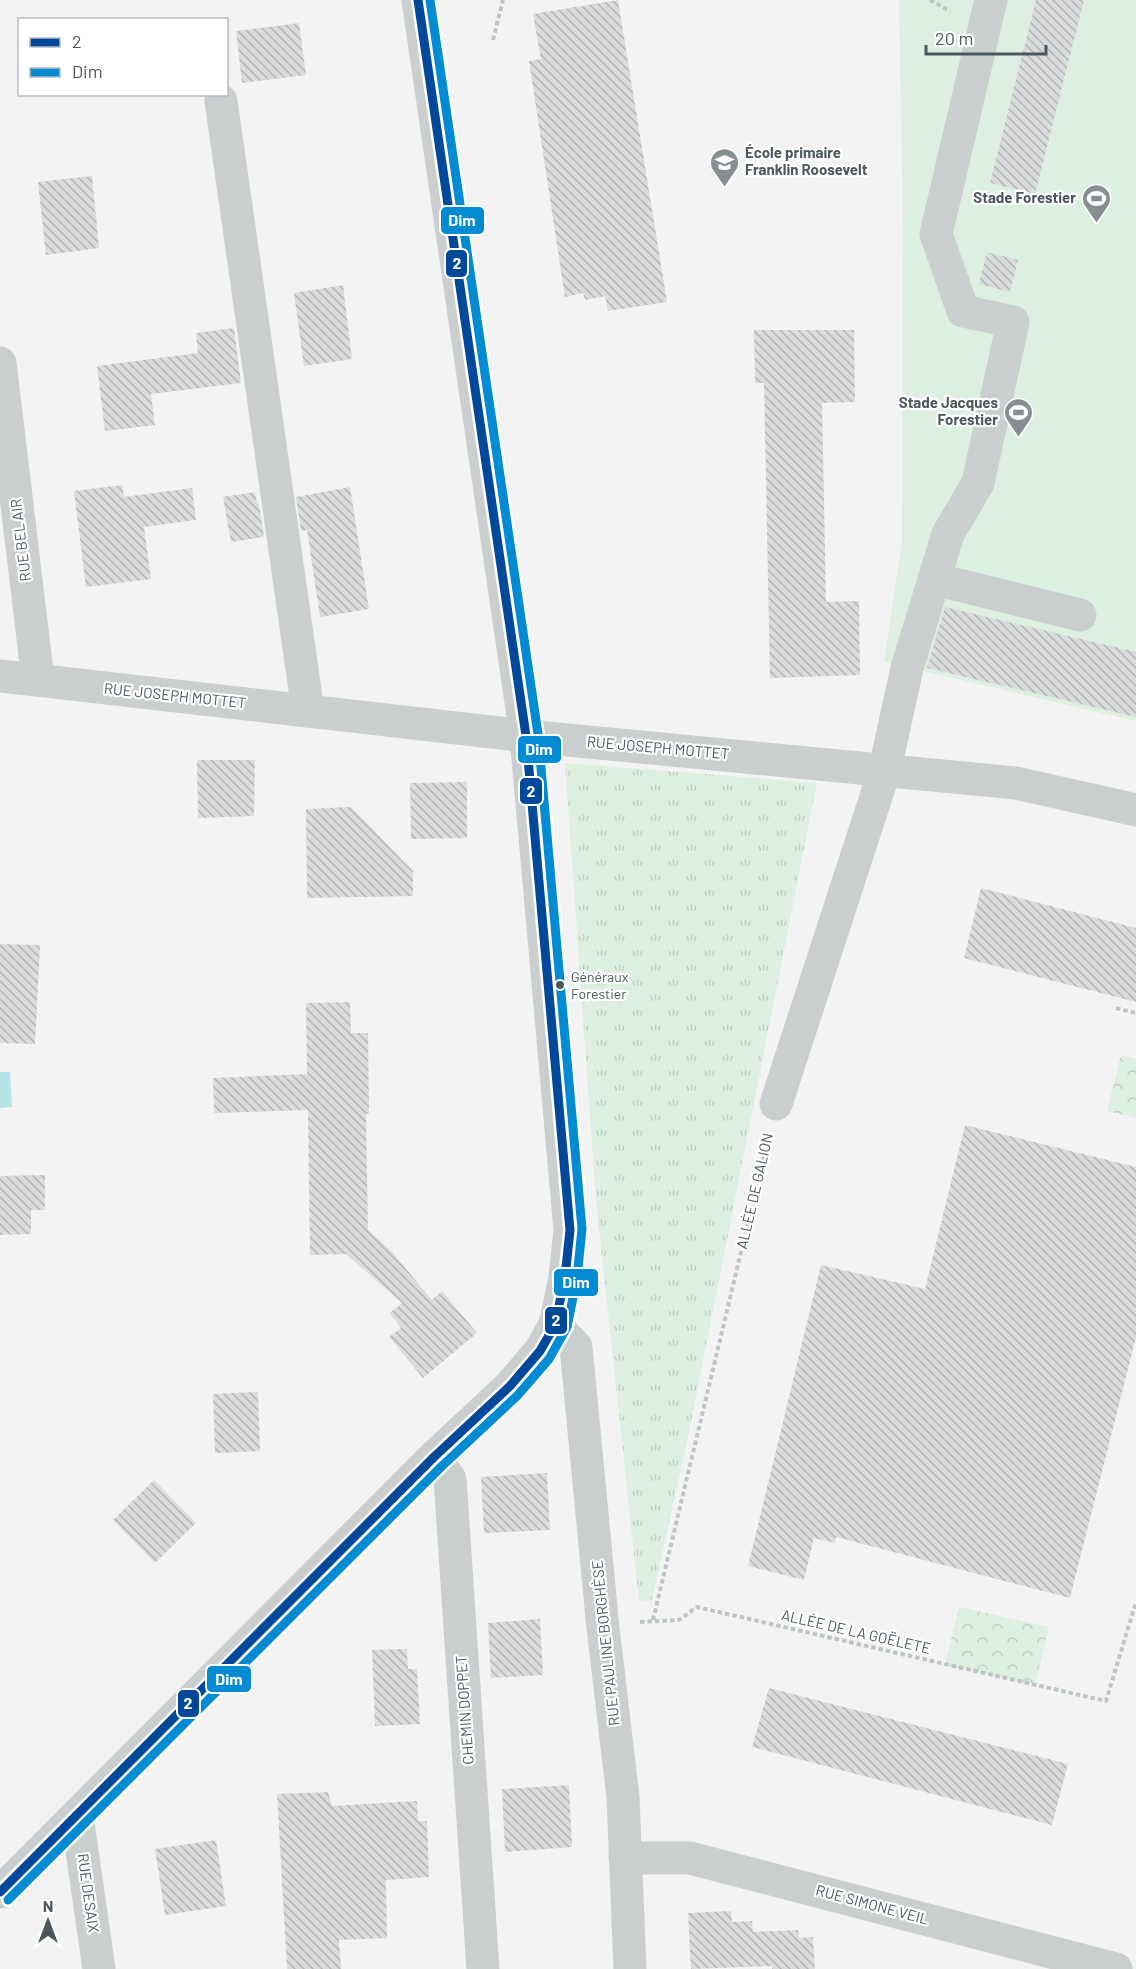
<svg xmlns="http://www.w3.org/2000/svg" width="1136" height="1969" font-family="Barlow,sans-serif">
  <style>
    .grass { fill: url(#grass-tufts) }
    .forest { fill: url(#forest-crowns) }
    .pitch { fill: #dcefe0 }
    .water { fill: #b5e3e8 }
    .building { fill: url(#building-back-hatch) }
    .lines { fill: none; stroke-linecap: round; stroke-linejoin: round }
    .path { stroke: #bcc5c1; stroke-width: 4; stroke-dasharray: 4.5 3; stroke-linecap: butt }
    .minor { stroke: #cbcecf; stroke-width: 33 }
    .bus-1-casing { stroke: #fff; stroke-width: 14 }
    .bus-2-casing { stroke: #fff; stroke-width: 14 }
    .bus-1 { stroke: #004899; stroke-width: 9 }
    .bus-2 { stroke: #008bd2; stroke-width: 9 }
    .bus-dot { fill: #4c585e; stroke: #fff; stroke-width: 2 }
    .labels { text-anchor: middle; stroke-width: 4.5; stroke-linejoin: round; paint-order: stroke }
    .bus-label { font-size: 14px; fill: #4c585e; stroke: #fff; text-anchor: start }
    .poi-label { font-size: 15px; font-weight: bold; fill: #4c585e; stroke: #fff; text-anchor: end }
    .street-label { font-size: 15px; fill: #4c585e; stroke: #fff }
    .line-badge { stroke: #fff; stroke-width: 2 }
    .badge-label { font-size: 16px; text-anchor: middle; font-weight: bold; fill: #fff }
  </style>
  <defs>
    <pattern id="grass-tufts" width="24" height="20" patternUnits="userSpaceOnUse" patternTransform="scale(1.5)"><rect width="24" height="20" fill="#dcefe0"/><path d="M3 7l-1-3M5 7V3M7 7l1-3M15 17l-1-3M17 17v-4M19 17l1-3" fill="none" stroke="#becfc3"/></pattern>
    <pattern id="forest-crowns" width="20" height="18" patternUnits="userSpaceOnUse" patternTransform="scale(1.5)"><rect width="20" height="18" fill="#dcefe0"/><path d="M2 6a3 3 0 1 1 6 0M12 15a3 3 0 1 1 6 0" fill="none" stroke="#becfc3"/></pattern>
    <pattern id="building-back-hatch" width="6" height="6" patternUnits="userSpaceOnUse" patternTransform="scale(1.5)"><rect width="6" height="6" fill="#dadbdc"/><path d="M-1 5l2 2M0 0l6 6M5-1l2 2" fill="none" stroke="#b3b4b6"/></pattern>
  </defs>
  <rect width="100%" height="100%" fill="#f4f3f3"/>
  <path class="grass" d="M 565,763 L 817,783 L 688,1437 L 652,1600 L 639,1601 L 596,1200 Z"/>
  <g class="forest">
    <path d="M 1121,1055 L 1136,1059 L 1136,1118 L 1107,1111 Z"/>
    <path d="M 959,1607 L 1049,1627 L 1035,1685 L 945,1665 Z"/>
  </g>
  <path class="pitch" d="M 899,0 L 1136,0 L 1136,721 L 884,662 L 902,541 L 903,228 Z"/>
  <path class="water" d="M 0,1072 L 10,1072 L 12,1107 L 0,1108 Z"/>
  <g class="building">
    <path d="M 618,0 L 667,302 L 608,311 L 605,296 L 585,300 L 583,293 L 565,297 L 529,61 L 541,59 L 533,14 Z"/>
    <path d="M 1036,0 L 1084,0 L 1035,194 L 990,183 Z"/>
    <path d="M 299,23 L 306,75 L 242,83 L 236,31 Z"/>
    <path d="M 92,176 L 99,248 L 46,255 L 38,182 Z"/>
    <path d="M 987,252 L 1018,260 L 1010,292 L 979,284 Z"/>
    <path d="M 343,285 L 352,359 L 304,366 L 294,293 Z"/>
    <path d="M 234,328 L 241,383 L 151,394 L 155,425 L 105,431 L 97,366 L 198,353 L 196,333 Z"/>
    <path d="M 754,330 L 854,330 L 855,402 L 822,403 L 826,602 L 859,601 L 860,675 L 770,678 L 764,383 L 755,383 Z"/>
    <path d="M 122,485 L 124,497 L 192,488 L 196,520 L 144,527 L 151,579 L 86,587 L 74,491 Z"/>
    <path d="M 350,487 L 369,609 L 320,617 L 307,530 L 301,531 L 296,497 Z"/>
    <path d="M 255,492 L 257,504 L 259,503 L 264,537 L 231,542 L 223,497 Z"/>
    <path d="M 945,607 L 1136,652 L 1136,717 L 927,668 Z"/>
    <path d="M 197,760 L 255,760 L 254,816 L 198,818 Z"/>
    <path d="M 467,782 L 467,838 L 411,839 L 410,783 Z"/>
    <path d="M 351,807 L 413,871 L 413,896 L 307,898 L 306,809 Z"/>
    <path d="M 981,888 L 1136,928 L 1136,1002 L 964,958 Z"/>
    <path d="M 0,944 L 40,945 L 35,1044 L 0,1043 Z"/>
    <path d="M 350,1002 L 351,1033 L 368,1033 L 369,1114 L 366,1114 L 368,1230 L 392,1252 L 432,1300 L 442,1291 L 477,1333 L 423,1378 L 389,1337 L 401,1328 L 390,1313 L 402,1303 L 346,1254 L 310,1255 L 308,1110 L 214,1113 L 213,1078 L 307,1074 L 306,1003 Z"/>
    <path d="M 965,1125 L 1136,1167 L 1136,1337 L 1070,1598 L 836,1537 L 835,1543 L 814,1538 L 804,1580 L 748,1566 L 821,1265 L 925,1289 Z"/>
    <path d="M 45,1175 L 45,1210 L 31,1210 L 31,1234 L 0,1235 L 0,1176 Z"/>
    <path d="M 258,1392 L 260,1451 L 215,1453 L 213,1394 Z"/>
    <path d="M 547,1473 L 550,1530 L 484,1533 L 481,1477 Z"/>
    <path d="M 154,1480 L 196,1523 L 155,1563 L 113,1520 Z"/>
    <path d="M 540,1619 L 543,1675 L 491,1678 L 488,1623 Z"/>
    <path d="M 407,1649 L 408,1669 L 417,1669 L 420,1724 L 375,1726 L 372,1650 Z"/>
    <path d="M 769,1688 L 1068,1764 L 1052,1825 L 752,1747 Z"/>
    <path d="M 569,1785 L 572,1847 L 505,1852 L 502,1789 Z"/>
    <path d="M 328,1792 L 332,1806 L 417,1801 L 418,1821 L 427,1821 L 429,1877 L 386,1880 L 387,1938 L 339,1940 L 341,1969 L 287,1969 L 277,1794 Z"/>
    <path d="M 216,1840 L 226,1906 L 165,1915 L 155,1849 Z"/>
    <path d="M 731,1911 L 732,1922 L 752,1921 L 753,1932 L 798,1930 L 799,1938 L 813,1937 L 815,1969 L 772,1969 L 772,1966 L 691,1969 L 688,1913 Z"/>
  </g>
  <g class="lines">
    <g class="path">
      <path d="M 930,0 L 950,11"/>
      <path d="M 493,40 L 503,0"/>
      <path d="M 1116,1008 L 1136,1013"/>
      <path d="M 653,1620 L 768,1139"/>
      <path d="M 640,1622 L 679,1620 L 697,1607 L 1106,1701 L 1136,1602"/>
    </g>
    <g class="minor">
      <path d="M 221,101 L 308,711"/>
      <path d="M 0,363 L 38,680"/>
      <path d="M 934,579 L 1080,615"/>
      <path d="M 0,676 L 526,736 L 1016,783 L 1136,810"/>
      <path d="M 776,1104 L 885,769 L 907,668 L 948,534 L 978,483 L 1013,322 L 963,311 L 936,234 L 991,0"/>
      <path d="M 555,1325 L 576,1347 L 603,1628 L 623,1797 L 630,1969"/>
      <path d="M 434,1457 L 450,1479 L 483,1969"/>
      <path d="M 77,1816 L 99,1969"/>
      <path d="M 625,1858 L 690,1858 L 1116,1969"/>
      <path d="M 0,1892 L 434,1457 L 510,1386 L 540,1351 L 555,1325 L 565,1277 L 570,1230 L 526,736 L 418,0"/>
    </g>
    <defs>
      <path id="bus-1" d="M 0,1892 L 434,1457 L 510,1386 L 540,1351 L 555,1325 L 565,1277 L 570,1230 L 526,736 L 418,0"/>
      <path id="bus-2" d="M 8,1900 L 442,1466 L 518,1395 L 549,1359 L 567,1327 L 577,1278 L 582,1229 L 538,734 L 430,0"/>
    </defs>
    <use href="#bus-1" class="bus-1-casing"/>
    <use href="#bus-2" class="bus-2-casing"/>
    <use href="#bus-1" class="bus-1"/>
    <use href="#bus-2" class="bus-2"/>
  </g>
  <defs>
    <symbol id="school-pin" viewBox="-11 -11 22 30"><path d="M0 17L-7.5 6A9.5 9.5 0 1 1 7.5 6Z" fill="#878e92" stroke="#fff"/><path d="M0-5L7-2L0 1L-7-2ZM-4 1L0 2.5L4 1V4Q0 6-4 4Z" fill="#fff"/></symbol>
    <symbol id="stadium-pin" viewBox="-11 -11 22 30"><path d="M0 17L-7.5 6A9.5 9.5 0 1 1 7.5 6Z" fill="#878e92" stroke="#fff"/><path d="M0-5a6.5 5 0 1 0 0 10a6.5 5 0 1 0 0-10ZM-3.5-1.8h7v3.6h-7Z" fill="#fff"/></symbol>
  </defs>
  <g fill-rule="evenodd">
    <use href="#school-pin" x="708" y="146" width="33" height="45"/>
    <use href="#stadium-pin" x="1080" y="182" width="33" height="45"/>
    <use href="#stadium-pin" x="1002" y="396" width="33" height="45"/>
  </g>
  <circle class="bus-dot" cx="560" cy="985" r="5"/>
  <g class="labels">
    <g class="bus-label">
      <text x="571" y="982">Généraux<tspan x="571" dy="17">Forestier</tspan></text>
    </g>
    <g class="poi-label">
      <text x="745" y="158" text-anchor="start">École primaire<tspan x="745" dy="17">Franklin Roosevelt</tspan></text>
      <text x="1076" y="203">Stade Forestier</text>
      <text x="998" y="408">Stade Jacques<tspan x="998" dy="17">Forestier</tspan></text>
    </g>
    <g class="street-label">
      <text transform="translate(21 540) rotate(-97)" y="5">RUE BEL AIR</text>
      <text transform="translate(175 696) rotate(6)" y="5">RUE JOSEPH MOTTET</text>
      <text transform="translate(658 748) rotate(5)" y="5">RUE JOSEPH MOTTET</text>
      <text transform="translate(755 1191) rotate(-77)" y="5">ALLÉE DE GALION</text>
      <text transform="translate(856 1632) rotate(13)" y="5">ALLÉE DE LA GOËLETE</text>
      <text transform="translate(606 1643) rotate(-96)" y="5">RUE PAULINE BORGHÈSE</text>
      <text transform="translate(465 1710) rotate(-94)" y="5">CHEMIN DOPPET</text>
      <text transform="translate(88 1893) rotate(82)" y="5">RUE DESAIX</text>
      <text transform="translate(872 1905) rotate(15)" y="5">RUE SIMONE VEIL</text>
    </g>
  </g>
  <g class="line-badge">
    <rect x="440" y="206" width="45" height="29" rx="6" fill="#008bd2"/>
    <rect x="445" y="249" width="23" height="29" rx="6" fill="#004899"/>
    <rect x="517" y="735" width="45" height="29" rx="6" fill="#008bd2"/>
    <rect x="519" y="777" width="24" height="28" rx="6" fill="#004899"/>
    <rect x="553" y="1268" width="46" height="29" rx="6" fill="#008bd2"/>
    <rect x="544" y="1306" width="24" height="29" rx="6" fill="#004899"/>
    <rect x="206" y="1665" width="46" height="28" rx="6" fill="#008bd2"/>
    <rect x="177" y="1689" width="23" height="29" rx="6" fill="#004899"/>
  </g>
  <g class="badge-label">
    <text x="462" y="226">Dim</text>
    <text x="457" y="269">2</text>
    <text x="539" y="755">Dim</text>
    <text x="531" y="797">2</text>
    <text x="576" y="1288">Dim</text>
    <text x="556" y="1326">2</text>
    <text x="229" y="1685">Dim</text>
    <text x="188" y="1709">2</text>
  </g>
  <rect x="18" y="18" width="210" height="78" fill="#ffffff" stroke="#b7bcbf" stroke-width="1.5"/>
  <rect x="30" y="38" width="30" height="9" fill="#004899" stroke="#b7bcbf" stroke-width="1.5"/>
  <text x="72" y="48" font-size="18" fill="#4c585e">2</text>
  <rect x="30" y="68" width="30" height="9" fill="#008bd2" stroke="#b7bcbf" stroke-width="1.5"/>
  <text x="72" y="78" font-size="18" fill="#4c585e">Dim</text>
  <g transform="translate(48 1921)" stroke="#ffffff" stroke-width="4.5" paint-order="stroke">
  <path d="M0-4.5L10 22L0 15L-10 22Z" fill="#4c585e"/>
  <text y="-9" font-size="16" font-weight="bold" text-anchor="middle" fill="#4c585e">N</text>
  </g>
  <path d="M926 45v9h120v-9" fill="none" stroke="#4c585e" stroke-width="3"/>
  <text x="935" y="45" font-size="18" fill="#4c585e" stroke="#ffffff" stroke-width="4.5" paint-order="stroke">20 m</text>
</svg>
